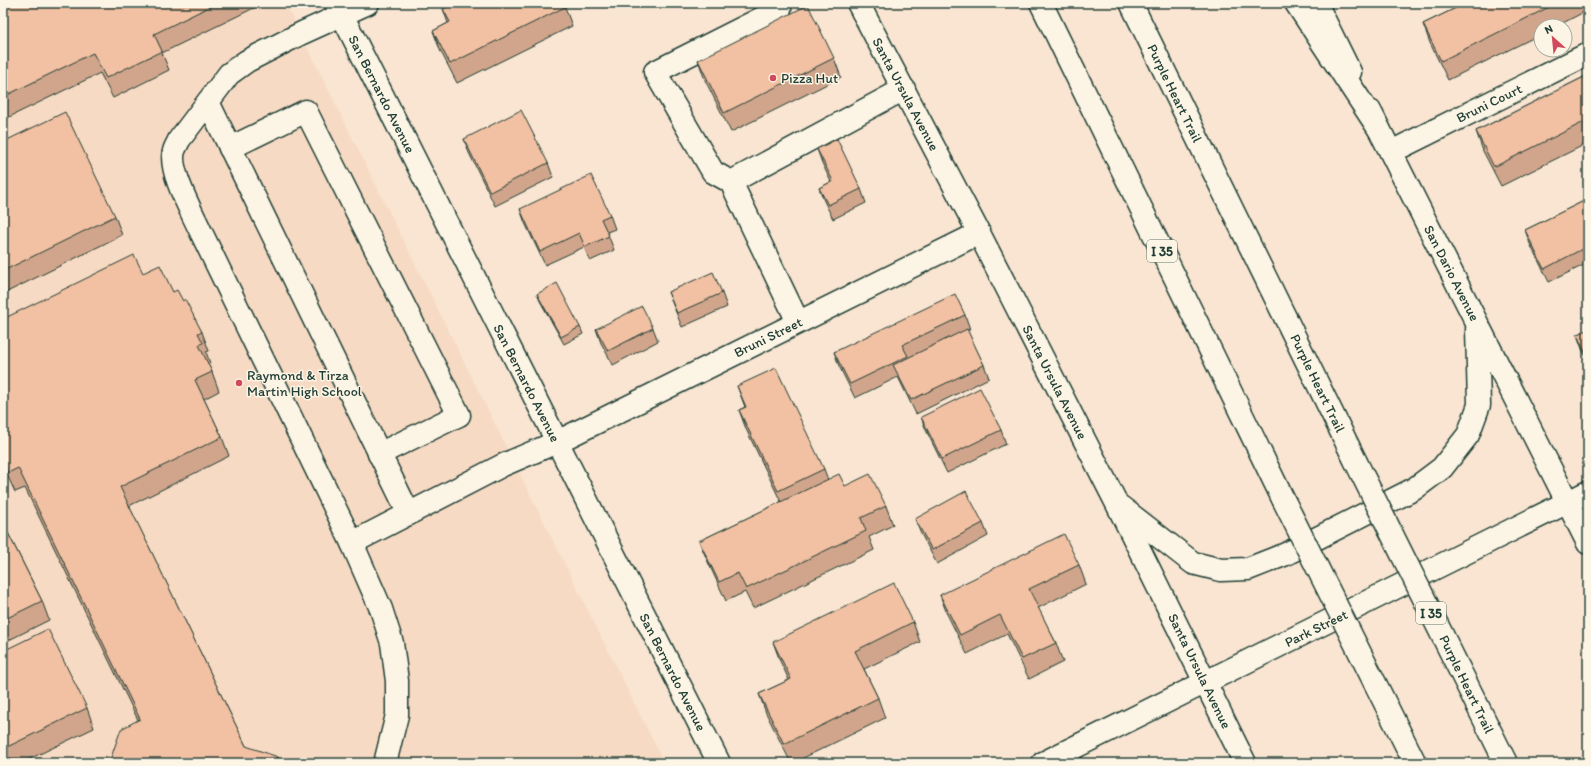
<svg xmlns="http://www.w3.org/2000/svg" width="1591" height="766" font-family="Itim,sans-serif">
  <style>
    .built { fill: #f7dac3 }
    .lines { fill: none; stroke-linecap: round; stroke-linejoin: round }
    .minor-casing { stroke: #1f3d34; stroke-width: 25 }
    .major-casing { stroke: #1f3d34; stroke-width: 25 }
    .highway-casing { stroke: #1f3d34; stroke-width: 25 }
    .minor { stroke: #fcf5e5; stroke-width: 22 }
    .major { stroke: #fcf5e5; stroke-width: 22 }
    .highway { stroke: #fcf5e5; stroke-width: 22 }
    .highway-bridge-casing { stroke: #1f3d34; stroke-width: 25; stroke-linecap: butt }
    .highway-bridge { stroke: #fcf5e5; stroke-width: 22 }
    .wall { fill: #d0a58b; stroke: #1f3d34 }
    .shaded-wall { fill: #a98671; stroke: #1f3d34 }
    .building { fill: #f2c0a2; stroke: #1f3d34 }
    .poi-dot { fill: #d1495b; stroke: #fcf5e5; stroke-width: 1.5 }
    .labels { text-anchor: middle; stroke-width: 3; stroke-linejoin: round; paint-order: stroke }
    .shield { fill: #fcf5e5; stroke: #617469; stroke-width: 1 }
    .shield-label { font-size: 13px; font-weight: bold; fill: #1f3d34 }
    .poi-label { font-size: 14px; fill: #1f3d34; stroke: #fcf5e5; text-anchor: start }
    .street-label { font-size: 14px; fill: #1f3d34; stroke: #fcf5e5 }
  </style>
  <rect width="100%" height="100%" fill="#f9e5d1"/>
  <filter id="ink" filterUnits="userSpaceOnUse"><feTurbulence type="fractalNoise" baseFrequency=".025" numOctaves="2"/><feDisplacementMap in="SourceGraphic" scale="8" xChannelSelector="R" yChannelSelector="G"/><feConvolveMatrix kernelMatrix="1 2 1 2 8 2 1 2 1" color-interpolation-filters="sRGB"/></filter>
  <g filter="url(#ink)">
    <path class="built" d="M 3,3 L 285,3 L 664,763 L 3,763 Z"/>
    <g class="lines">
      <defs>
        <g id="minor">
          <path d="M 368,3 L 302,33 L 247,61 L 229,74 L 179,140 C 178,143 175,147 174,151 C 168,170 192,212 200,230 L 352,543 L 381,609 L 392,643 L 397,681 L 397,715 L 385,763"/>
          <path d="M 780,9 L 655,72 L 713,172 L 731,182 L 798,322"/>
          <path d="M 208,102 L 409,514"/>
          <path d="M 230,148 L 306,111 L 459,415 L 379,454"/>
          <path d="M 1391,152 L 1588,54"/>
          <path d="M 731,182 L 904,89"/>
          <path d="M 352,543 L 503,465 L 557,442 L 979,233"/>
        </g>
        <g id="major">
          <path d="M 336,3 L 719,763"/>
          <path d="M 858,3 L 979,233 L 1117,504 L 1245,763"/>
          <path d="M 1316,3 L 1350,72"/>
          <path d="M 1370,111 L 1588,543"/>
          <path d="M 1121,507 L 1193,563 L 1221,570 L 1248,569 L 1286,554 L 1414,489 L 1442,468 L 1468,435 L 1479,405 L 1477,329"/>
          <path d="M 1043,763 L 1588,492"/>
        </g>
        <g id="highway">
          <path d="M 861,3 L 863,12"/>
          <path d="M 1041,3 L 1283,499"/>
          <path d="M 1131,3 L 1356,462"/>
          <path d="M 1296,3 L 1379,129"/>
        </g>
      </defs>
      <use href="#minor" class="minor-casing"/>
      <use href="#major" class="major-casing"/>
      <use href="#highway" class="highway-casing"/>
      <use href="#minor" class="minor"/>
      <use href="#major" class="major"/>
      <use href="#highway" class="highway"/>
      <defs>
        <g id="highway-bridge">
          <path d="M 1356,462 L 1506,763"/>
          <path d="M 1283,499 L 1415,763"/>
        </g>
      </defs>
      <use href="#highway-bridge" class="highway-bridge-casing"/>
      <use href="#highway-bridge" class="highway-bridge"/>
    </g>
    <g class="wall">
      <path d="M 3,3 L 259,3 L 260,5 L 162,53 L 169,70 L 113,98 L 100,73 L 3,120 Z"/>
      <path d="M 1466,3 L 1588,3 L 1588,10 L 1557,26 L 1541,26 L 1541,34 L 1448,80 L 1430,43 L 1423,24 Z"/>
      <path d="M 565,7 L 572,26 L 457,83 L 440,50 L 433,31 L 448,23 L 443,9 Z"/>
      <path d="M 834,58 L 841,77 L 731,132 L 705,80 L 698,60 Z"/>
      <path d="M 1588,75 L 1588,143 L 1501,186 L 1483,151 L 1476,131 Z"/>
      <path d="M 464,139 L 548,163 L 553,177 L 495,206 L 469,153 Z"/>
      <path d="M 3,142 L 115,216 L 122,235 L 3,294 Z"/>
      <path d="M 817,149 L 861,189 L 866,203 L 833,219 L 824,201 L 819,188 L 831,182 L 822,163 Z"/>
      <path d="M 1588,199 L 1588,263 L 1549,282 L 1530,244 L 1525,230 Z"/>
      <path d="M 520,209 L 610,215 L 615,229 L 607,232 L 614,250 L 590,261 L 584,247 L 545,265 L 525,223 Z"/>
      <path d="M 143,273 L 173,292 L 183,301 L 202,332 L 209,351 L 206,352 L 210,363 L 208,364 L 212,372 L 219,391 L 204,399 L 222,437 L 229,456 L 129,506 L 246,746 L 138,720 L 25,488 L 15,492 L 3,466 L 3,319 Z"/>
      <path d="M 668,292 L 722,293 L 727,307 L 682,327 L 673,305 Z"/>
      <path d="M 537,294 L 580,327 L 583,334 L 564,344 L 540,301 Z"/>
      <path d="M 965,315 L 970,329 L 967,330 L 984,365 L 989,378 L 916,414 L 898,377 L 855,398 L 839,366 L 834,352 Z"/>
      <path d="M 653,328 L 658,341 L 613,365 L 601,343 L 596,329 Z"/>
      <path d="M 1588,329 L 1588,361 L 1582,349 L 1577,335 Z"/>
      <path d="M 737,386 L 824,469 L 828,480 L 845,486 L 886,506 L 893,525 L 869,537 L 874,550 L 753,608 L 745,592 L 726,601 L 707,560 L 699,541 L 781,502 L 746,429 L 739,410 L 745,407 Z"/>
      <path d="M 921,417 L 1001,430 L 1006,444 L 947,473 L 926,430 Z"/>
      <path d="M 915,519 L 983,523 L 988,536 L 937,564 L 920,532 Z"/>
      <path d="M 3,523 L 42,601 L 49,620 L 3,643 Z"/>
      <path d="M 1079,565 L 1086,584 L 1038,608 L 1056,643 L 1063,662 L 1029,679 L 1007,634 L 967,654 L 947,614 L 940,595 Z"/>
      <path d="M 913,622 L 920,642 L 864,669 L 878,698 L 885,718 L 793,763 L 791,763 L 766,713 L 759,694 L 789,680 L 780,661 L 773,642 Z"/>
      <path d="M 3,651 L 87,708 L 94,728 L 21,763 L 3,763 Z"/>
    </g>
    <path class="shaded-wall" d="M 278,757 L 280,763 L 276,763 Z"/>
    <g class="building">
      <path d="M 3,3 L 217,3 L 154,34 L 162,51 L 106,78 L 93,53 L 3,97 Z"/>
      <path d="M 456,3 L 563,3 L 565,7 L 450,64 L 433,31 L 450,22 L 443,9 Z"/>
      <path d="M 1466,3 L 1557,3 L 1441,61 L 1423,24 Z"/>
      <path d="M 808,5 L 834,58 L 724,113 L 698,60 Z"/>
      <path d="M 1588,75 L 1588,120 L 1494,167 L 1476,131 Z"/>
      <path d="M 521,110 L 548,163 L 490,192 L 464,139 Z"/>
      <path d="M 65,112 L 115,216 L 3,271 L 3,142 Z"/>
      <path d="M 837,139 L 861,189 L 828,205 L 819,188 L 833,181 L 817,149 Z"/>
      <path d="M 591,175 L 610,215 L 601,219 L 609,236 L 585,247 L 579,233 L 540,252 L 520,209 Z"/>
      <path d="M 1588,199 L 1588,246 L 1544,269 L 1525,230 Z"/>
      <path d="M 134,255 L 143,273 L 160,265 L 173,292 L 177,290 L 183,301 L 185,299 L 202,332 L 198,333 L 203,343 L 199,345 L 212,372 L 195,380 L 222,437 L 120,487 L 246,746 L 278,757 L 276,763 L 109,763 L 121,729 L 140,719 L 18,468 L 8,473 L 3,462 L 3,319 Z"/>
      <path d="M 713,272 L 722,293 L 677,313 L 668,292 Z"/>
      <path d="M 557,283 L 580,327 L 561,337 L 537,294 Z"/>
      <path d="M 955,294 L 965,315 L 902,345 L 908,356 L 850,384 L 834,352 Z"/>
      <path d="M 642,306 L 653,328 L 608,351 L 596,329 Z"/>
      <path d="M 967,329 L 984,365 L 911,400 L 893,365 Z"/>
      <path d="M 1588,329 L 1588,358 L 1577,335 Z"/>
      <path d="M 776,368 L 824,469 L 778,491 L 739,410 L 746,407 L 737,386 Z"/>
      <path d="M 980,388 L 1001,430 L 942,459 L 921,417 Z"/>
      <path d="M 839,474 L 845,486 L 870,474 L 886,506 L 861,518 L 866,531 L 746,589 L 738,573 L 719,582 L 699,541 Z"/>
      <path d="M 966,491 L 983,523 L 932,550 L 915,519 Z"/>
      <path d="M 3,523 L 42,601 L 3,620 Z"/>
      <path d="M 1064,534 L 1079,565 L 1029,589 L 1056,643 L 1022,659 L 1000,615 L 960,635 L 940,595 Z"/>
      <path d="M 894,583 L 913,622 L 855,651 L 878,698 L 784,744 L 759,694 L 791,679 L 773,642 Z"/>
      <path d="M 48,629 L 87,708 L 3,749 L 3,651 Z"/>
      <path d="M 3,757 L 6,763 L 3,763 Z"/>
    </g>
  </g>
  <g class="poi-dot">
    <circle cx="773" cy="78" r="4"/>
    <circle cx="239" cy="383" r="4"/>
  </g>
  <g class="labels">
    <g class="shield">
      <rect x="1147" y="240" width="30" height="22" rx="3"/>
      <rect x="1416" y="602" width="30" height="22" rx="3"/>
    </g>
    <g class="shield-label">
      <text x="1162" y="256">I 35</text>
      <text x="1431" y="618">I 35</text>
    </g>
    <g class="poi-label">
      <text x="781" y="83">Pizza Hut</text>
      <text x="247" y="380">Raymond &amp; Tirza<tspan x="247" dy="16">Martin High School</tspan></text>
    </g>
    <g class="street-label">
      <text transform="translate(1175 93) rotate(64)" y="5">Purple Heart Trail</text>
      <text transform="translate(382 94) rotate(63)" y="5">San Bernardo Avenue</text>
      <text transform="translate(906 94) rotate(62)" y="5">Santa Ursula Avenue</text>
      <text transform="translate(1489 103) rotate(-26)" y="5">Bruni Court</text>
      <text transform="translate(1452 273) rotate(63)" y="5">San Dario Avenue</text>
      <text transform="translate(768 337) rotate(-26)" y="5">Bruni Street</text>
      <text transform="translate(1055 382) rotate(63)" y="5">Santa Ursula Avenue</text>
      <text transform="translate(527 383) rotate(63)" y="5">San Bernardo Avenue</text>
      <text transform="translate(1318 383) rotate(64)" y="5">Purple Heart Trail</text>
      <text transform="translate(1316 628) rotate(-26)" y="5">Park Street</text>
      <text transform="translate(1200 671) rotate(64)" y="5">Santa Ursula Avenue</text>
      <text transform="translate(673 672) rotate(63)" y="5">San Bernardo Avenue</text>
      <text transform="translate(1467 684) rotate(64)" y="5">Purple Heart Trail</text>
    </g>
  </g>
  <rect width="1591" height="766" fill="none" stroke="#fcf5e5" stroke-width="16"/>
  <rect x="8" y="8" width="1575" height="750" fill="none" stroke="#1f3d34" stroke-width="1.5" filter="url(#ink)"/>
  <g transform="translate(1553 38) rotate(333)"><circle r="19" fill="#fcf5e5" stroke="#a4ab9e"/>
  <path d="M0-3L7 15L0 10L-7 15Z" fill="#d1495b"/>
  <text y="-6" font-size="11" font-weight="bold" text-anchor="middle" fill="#1f3d34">N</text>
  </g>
</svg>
